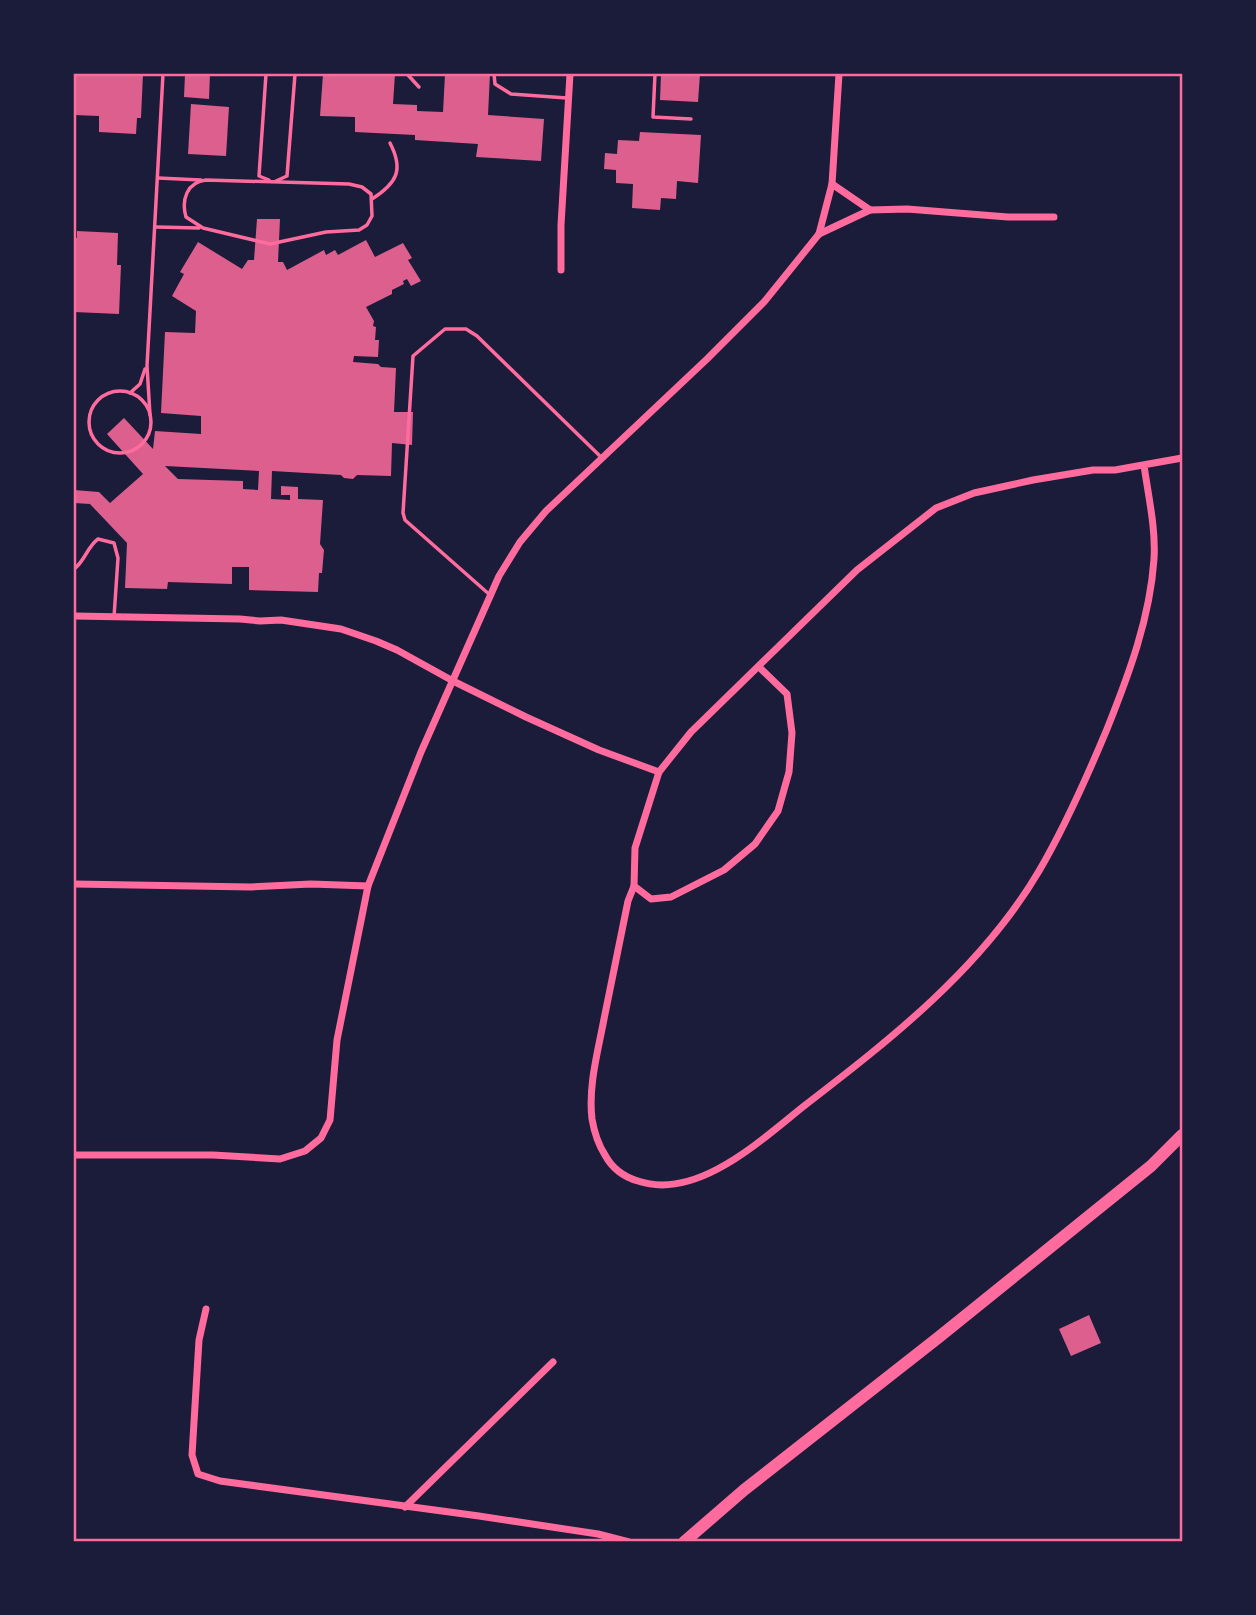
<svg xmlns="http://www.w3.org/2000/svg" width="1256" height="1615" font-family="'Space Grotesk',sans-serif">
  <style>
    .building { fill: #dd5f8e; fill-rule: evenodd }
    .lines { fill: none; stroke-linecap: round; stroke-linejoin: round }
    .service { stroke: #ff6b9d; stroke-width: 3.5 }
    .minor { stroke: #ff6b9d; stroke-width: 7 }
    .primary { stroke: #ff6b9d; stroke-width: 12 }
    .neatline { fill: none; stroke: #ff6b9d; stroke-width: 2.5 }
  </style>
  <rect width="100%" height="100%" fill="#1b1b3a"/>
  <g class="building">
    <path d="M 74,74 L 143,74 L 141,118 L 137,118 L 136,134 L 99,132 L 99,116 L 74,115 Z"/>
    <path d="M 185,74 L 210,74 L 209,99 L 184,97 Z"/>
    <path d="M 323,74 L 395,74 L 393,104 L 417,105 L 417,111 L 443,112 L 445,74 L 490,74 L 488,115 L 544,119 L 541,161 L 476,157 L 478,144 L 415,140 L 415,135 L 355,132 L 355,117 L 320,116 Z"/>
    <path d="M 661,74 L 700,74 L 698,102 L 660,100 Z"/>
    <path d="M 191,104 L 229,107 L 226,156 L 188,154 Z"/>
    <path d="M 640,132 L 701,135 L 698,183 L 677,181 L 676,199 L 661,198 L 660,210 L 632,208 L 633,184 L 616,183 L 616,170 L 604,169 L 605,153 L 617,154 L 618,140 L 639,141 Z"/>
    <path d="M 257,219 L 280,219 L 278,262 L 283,262 L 287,270 L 324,250 L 326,255 L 335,250 L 338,255 L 366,240 L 375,257 L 403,243 L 412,258 L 408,260 L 421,281 L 411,286 L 407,279 L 403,281 L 404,284 L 392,290 L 392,294 L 366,307 L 374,321 L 373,326 L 376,327 L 375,340 L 379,340 L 378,357 L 354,356 L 353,362 L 378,364 L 381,367 L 396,368 L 394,412 L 413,412 L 412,445 L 392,443 L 391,476 L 357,475 L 353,479 L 344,478 L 341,475 L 272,471 L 271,499 L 290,500 L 290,495 L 281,495 L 281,486 L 298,487 L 298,499 L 323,500 L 320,544 L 324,550 L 322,573 L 319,573 L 318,592 L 249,590 L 249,567 L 232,567 L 232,584 L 168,582 L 167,589 L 125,588 L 127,543 L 90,504 L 74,503 L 74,490 L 99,492 L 110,503 L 143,474 L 107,434 L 124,418 L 153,449 L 155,431 L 201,434 L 201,416 L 161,413 L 165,332 L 195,333 L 196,311 L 172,296 L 184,274 L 180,272 L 198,242 L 242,269 L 248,260 L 254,260 ZM 165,466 L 259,471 L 258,490 L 243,489 L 243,481 L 178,479 Z"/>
    <path d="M 77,231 L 118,233 L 117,265 L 121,265 L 119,314 L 74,312 L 74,238 L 77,238 Z"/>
    <path d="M 1089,1315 L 1101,1343 L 1071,1356 L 1059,1329 Z"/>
  </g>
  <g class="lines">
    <g class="service">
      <path d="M 266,74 L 259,176 L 269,180"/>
      <path d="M 407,74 L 419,87"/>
      <path d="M 494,74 L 495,84 L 511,94 L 567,98"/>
      <path d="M 655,74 L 653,117 L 691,119"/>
      <path d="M 158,178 L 201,180"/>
      <path d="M 206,180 L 349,184 L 362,187 L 371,194 L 372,216 L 367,225 L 359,230 L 326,232 L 270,244 L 203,228 L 186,217 C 181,200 187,182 206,180 Z"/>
      <path d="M 276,181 L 287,176 L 295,74"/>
      <path d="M 372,199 C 397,183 404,170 390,143"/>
      <path d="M 156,227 L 199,228"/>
      <circle cx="120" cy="422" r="31"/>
      <path d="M 130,393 L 140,384 L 145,369"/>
      <path d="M 150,415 L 147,366 L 163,74"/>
      <path d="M 74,569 C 85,561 87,547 98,539 L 114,543 L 118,558 L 114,617"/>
      <path d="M 490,595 L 405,520 L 403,513 L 413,356 L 445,329 L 466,329 L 477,336 L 602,458"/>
    </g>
    <g class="minor">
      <path d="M 832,184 L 870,210 L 907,209 L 1008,217 L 1054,217"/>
      <path d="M 819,234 L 870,210"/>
      <path d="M 561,270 L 561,225 L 570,74"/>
      <path d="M 1144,465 C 1148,495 1156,528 1154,559 C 1150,618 1129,674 1107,729 C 1087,777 1066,825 1039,871 C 982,968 891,1039 804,1106 C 761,1140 697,1201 638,1181 C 624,1177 612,1168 605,1155 C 598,1144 594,1131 592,1119 C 588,1086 598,1051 604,1019 C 612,980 620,940 628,901 L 634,886 L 635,848 L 659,772 L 691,732 L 857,570 L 936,508 L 974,493 L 1033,480 L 1093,470 L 1115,470 L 1182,458"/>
      <path d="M 74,616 L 240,619 L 260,621 L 281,620 L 341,629 L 376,641 L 397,650 L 453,681 L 526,717 L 599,750 L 659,772"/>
      <path d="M 74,884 L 251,887 L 311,884 L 368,886"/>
      <path d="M 634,886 L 651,899 L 671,897 L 724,870 L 755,844 L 778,811 L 789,772 L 792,733 L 787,694 L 759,667"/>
      <path d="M 74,1155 L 213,1155 L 280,1159 L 305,1151 L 321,1138 L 330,1120 L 337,1040 L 368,886 L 421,752 L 499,576 L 520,542 L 546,511 L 707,359 L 764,302 L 819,234 L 832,184 L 839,74"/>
      <path d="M 206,1309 L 199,1340 L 192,1455 L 198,1474 L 220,1481 L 479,1516 L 598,1534 L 629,1542"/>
      <path d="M 405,1507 L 553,1362"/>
    </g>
    <path class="primary" d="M 684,1542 L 744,1490 L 939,1337 L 1151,1166 L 1182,1135"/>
  </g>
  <rect width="1256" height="1615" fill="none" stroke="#1b1b3a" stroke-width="150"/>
  <rect x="75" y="75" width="1106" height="1465" class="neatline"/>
</svg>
